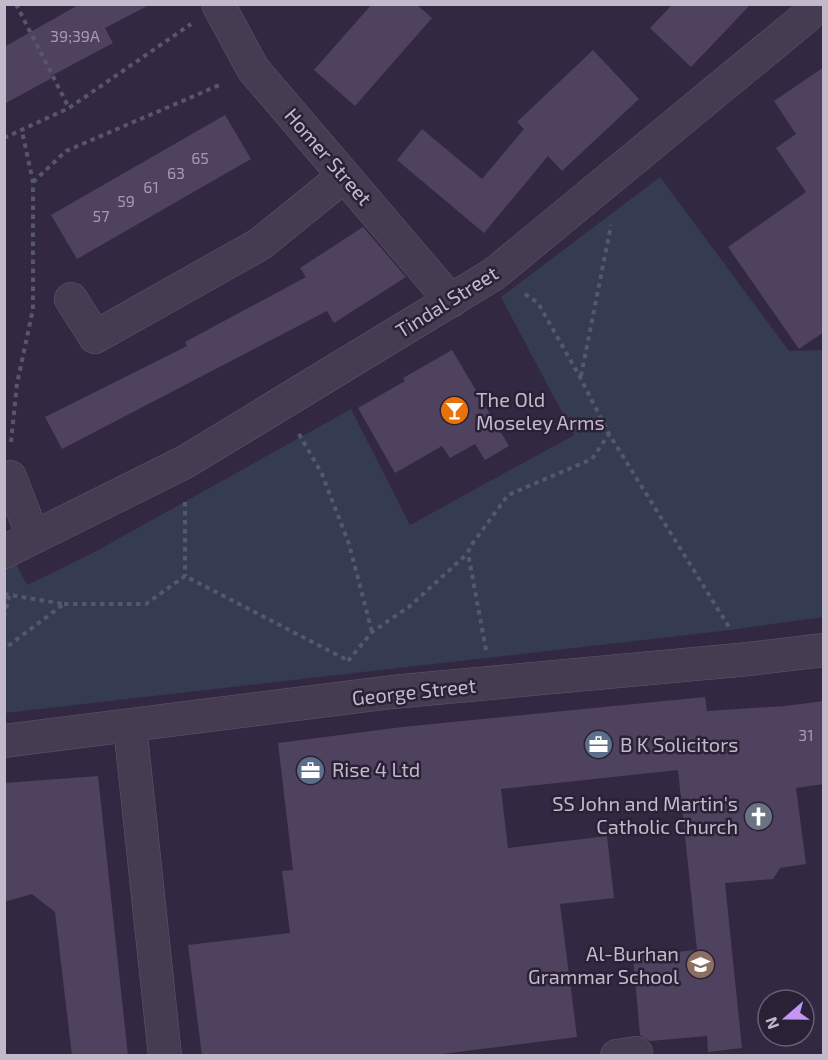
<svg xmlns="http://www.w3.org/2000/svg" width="828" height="1060" font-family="'Exo 2',sans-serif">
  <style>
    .green { fill: #353b50 }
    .building { fill: #4e425f }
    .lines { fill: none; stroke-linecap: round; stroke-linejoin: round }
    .minor-casing { stroke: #61576c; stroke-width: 34 }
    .path { stroke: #57576c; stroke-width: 4; stroke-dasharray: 4.5 4.5; stroke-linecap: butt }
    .minor { stroke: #463c51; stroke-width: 33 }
    .labels { text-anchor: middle; stroke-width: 5; stroke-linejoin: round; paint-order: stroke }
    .number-label { font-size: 16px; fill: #a59bb0 }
    .street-label { font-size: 20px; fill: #c2b9cb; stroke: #2b2137 }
    .poi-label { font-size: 20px; fill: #c2b9cb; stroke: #2b2137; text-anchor: start }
  </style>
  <rect width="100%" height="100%" fill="#332841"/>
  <path class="green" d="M 660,177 L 789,351 L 823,350 L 823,617 L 731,630 L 5,713 L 4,540 L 27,585 L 91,554 L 351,409 L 410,525 L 574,435 L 501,297 Z"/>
  <g class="building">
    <path d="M 80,4 L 151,4 L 105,28 L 113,43 L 51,76 L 52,78 L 4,104 L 4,47 Z"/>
    <path d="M 372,4 L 416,4 L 432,18 L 355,106 L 314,70 Z"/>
    <path d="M 673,4 L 751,4 L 691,67 L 650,28 Z"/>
    <path d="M 593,50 L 639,99 L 562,171 L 548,156 L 484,233 L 397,160 L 422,129 L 482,179 L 524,129 L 517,122 Z"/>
    <path d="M 824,67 L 824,332 L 799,349 L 728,247 L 806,192 L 776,148 L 796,134 L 774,101 Z"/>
    <path d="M 225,115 L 251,159 L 77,259 L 51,215 Z"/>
    <path d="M 363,227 L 406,277 L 334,323 L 327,311 L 62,449 L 45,417 L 187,346 L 185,342 L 306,277 L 300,268 Z"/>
    <path d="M 452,350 L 509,446 L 485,460 L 475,444 L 450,458 L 442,446 L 395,473 L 358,408 L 405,381 L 403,378 Z"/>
    <path d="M 705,697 L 707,711 L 785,706 L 824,701 L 824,784 L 796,788 L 806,864 L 780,868 L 773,879 L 725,883 L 742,1048 L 708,1052 L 707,1036 L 650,1041 L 640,1035 L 633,956 L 697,950 L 678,770 L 501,789 L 508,848 L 607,836 L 614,898 L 560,904 L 577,1037 L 426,1056 L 202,1056 L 188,945 L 290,933 L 282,871 L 293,870 L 278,743 L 402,727 Z"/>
    <path d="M 98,776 L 128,1056 L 72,1056 L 55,912 L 32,894 L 4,902 L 4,783 Z"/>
  </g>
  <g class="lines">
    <defs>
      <g id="minor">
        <path d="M 218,4 L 253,69 L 451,301"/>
        <path d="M 71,299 L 95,337 L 260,244 L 344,176"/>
        <path d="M 10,477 L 33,537"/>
        <path d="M 4,552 L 185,462 L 494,274 L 806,17 L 817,4"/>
        <path d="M 130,726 L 165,1056"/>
        <path d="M 4,741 L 392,692 L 749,659 L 824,650"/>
        <path d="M 617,1056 L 636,1053"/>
      </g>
    </defs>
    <use href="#minor" class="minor-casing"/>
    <g class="path">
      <path d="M 16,4 L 69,108"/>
      <path d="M 4,138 L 69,108 L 191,24"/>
      <path d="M 33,182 L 66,151 L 222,84"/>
      <path d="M 525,294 L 538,303 L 580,377 L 609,434 L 729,627"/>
      <path d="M 581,376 L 611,225"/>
      <path d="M 299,434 L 322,474 L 349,544 L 372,632"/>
      <path d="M 11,442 L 17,384 L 33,309 L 33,182 L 22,131"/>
      <path d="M 185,502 L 185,576"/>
      <path d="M 4,594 L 64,604 L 4,649"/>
      <path d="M 64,604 L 146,604 L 185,576 L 349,661"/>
      <path d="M 4,617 L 9,596"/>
      <path d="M 486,650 L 468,553 L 470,547 L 508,495 L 592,459 L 609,434"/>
      <path d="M 348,661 L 372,632 L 410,606 L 467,554"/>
    </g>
    <use href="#minor" class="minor"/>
  </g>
  <defs>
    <symbol id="bar-disc" viewBox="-11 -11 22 22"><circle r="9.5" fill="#e8710a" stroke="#2b2137"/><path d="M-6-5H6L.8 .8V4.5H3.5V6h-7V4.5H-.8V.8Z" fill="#fff"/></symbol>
    <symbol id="office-disc" viewBox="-11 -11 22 22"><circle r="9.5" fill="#5c6f8a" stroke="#2b2137"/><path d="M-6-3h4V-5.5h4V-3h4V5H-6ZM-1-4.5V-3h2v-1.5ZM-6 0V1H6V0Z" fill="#fff"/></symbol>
    <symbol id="church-disc" viewBox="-11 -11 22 22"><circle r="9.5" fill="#6b7280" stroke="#2b2137"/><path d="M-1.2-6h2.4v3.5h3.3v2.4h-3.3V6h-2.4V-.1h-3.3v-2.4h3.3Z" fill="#fff"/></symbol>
    <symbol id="school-disc" viewBox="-11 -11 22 22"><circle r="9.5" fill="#8d6e63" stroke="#2b2137"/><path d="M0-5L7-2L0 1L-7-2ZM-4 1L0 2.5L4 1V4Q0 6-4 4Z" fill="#fff"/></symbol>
  </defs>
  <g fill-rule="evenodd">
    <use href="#bar-disc" x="438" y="394" width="33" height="33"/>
    <use href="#office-disc" x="582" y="728" width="33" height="33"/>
    <use href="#office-disc" x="294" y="754" width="33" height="33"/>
    <use href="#church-disc" x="742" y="800" width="33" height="33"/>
    <use href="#school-disc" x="684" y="948" width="33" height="33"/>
  </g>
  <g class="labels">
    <g class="number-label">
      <text x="75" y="42">39;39A</text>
      <text x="200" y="164">65</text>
      <text x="176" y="179">63</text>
      <text x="151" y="193">61</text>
      <text x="126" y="207">59</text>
      <text x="101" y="222">57</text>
      <text x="806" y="741">31</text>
    </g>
    <g class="street-label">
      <text transform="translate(328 157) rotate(49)" y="7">Homer Street</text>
      <text transform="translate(447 302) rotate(-32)" y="7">Tindal Street</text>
      <text transform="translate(414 692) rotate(-6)" y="7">George Street</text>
    </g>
    <g class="poi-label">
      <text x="476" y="407">The Old<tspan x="476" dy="23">Moseley Arms</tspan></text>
      <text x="620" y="752">B K Solicitors</text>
      <text x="332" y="777">Rise 4 Ltd</text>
      <text x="738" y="811" text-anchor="end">SS John and Martin's<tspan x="738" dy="23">Catholic Church</tspan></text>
      <text x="679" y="961" text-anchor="end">Al-Burhan<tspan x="679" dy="23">Grammar School</tspan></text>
    </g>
  </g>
  <rect width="828" height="1060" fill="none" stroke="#c2b9cb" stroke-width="12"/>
  <g transform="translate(786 1018) rotate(250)"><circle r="28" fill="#2b2137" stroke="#675e72" stroke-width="1.5"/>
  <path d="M0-4.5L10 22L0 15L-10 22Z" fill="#c395f4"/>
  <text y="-9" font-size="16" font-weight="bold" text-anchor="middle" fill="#c2b9cb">N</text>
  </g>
</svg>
